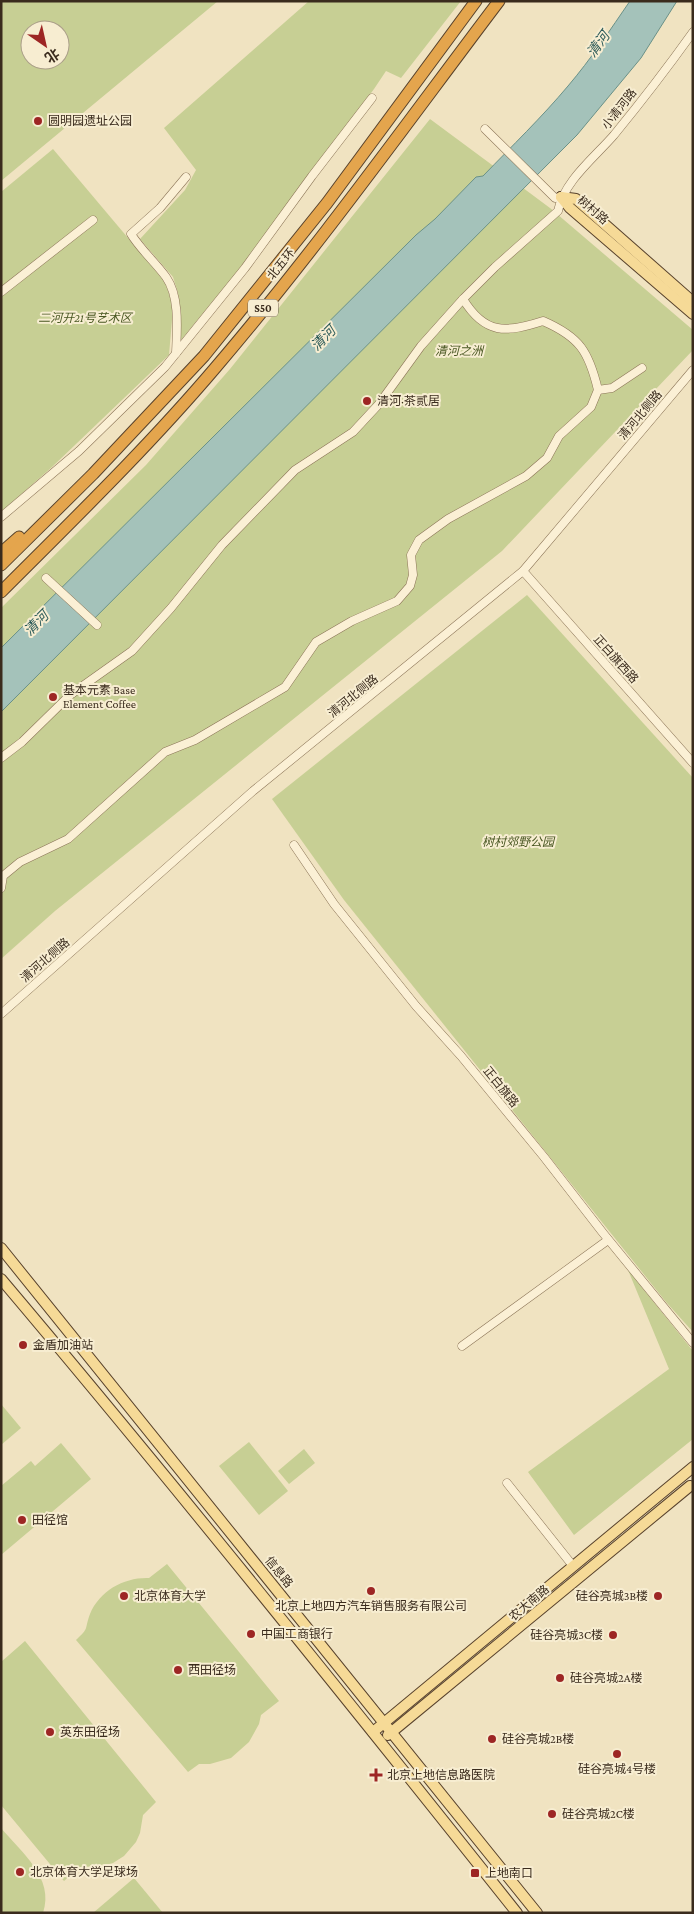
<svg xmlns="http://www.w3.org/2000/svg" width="694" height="1914" font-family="'Crimson Pro','Noto Sans SC',serif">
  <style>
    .green { fill: #c7cf94; fill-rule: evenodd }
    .water { fill: #a4c2ba; stroke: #6a9188 }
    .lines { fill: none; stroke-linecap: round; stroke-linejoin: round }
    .minor-casing { stroke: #8b7457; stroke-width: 9 }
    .major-casing { stroke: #58422c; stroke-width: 12 }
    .highway-casing { stroke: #58422c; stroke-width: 13 }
    .minor { stroke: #fbf0d5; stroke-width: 8 }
    .major { stroke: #f6da97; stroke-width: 10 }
    .highway { stroke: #e4a54d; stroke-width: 11 }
    .poi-dot { fill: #9d2624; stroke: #f7edd1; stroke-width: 2 }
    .labels { text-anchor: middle; stroke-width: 4; stroke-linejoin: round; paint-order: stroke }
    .shield { fill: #f7edd1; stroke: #736553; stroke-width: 1 }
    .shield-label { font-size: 11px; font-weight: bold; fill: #3a2b1d }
    .street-label { font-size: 12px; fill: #3a2b1d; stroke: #f7edd1 }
    .poi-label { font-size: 12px; fill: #3a2b1d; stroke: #f7edd1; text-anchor: start }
    .park-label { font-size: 12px; font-style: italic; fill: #495722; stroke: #f7edd1 }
    .water-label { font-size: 14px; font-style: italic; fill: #2b5a58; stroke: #f7edd1 }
  </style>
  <rect width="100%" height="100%" fill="#f0e3c1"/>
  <g class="green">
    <path d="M 1,1 L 218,1 L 1,181 ZM 30,30 L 60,30 L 60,60 L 30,60 Z"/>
    <path d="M 309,1 L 461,1 L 401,78 L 386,71 L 374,89 L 241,267 L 181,340 L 178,293 L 173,277 L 140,239 L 185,190 L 196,170 L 164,128 Z"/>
    <path d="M 430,119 L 550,208 L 693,330 L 693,350 L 502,551 L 55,911 L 1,959 L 1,608 L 146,465 L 230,369 Z"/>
    <path d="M 53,149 L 166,283 L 173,308 L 169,355 L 52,467 L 1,512 L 1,192 Z"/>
    <path d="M 527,595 L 693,778 L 693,1332 L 666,1302 L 344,900 L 272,799 Z"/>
    <path d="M 628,1270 L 693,1351 L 693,1439 L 574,1535 L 528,1472 L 669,1369 Z"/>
    <path d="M 1,1404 L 21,1428 L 1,1445 Z"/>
    <path d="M 249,1442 L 288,1491 L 259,1515 L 219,1466 Z"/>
    <path d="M 61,1443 L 91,1479 L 1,1555 L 1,1486 L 31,1461 L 35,1466 Z"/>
    <path d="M 304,1449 L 315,1463 L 289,1484 L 278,1471 Z"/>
    <path d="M 167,1564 L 279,1701 L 261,1715 L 259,1724 L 249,1742 L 231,1758 L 210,1764 L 199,1764 L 188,1772 L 76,1640 C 90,1627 84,1630 90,1614 C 100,1590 125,1577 149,1578 Z"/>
    <path d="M 25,1641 L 156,1802 L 143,1815 L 140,1833 L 136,1842 L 124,1856 L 113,1863 L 102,1866 L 80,1867 L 64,1881 L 1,1805 L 1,1662 Z"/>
    <path d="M 1,1828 C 21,1852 55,1878 43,1913 L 1,1913 Z"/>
    <path d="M 134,1878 L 163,1913 L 93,1913 Z"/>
  </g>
  <path class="water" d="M 630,1 L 677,1 L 641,58 L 577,135 L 1,712 L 1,648 L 416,235 L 435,219 L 476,177 L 483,176 C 512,146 542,117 568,86 C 591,59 610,30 630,1 Z"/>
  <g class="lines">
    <defs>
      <g id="minor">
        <path d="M 485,129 L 555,198 L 561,197"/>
        <path d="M 1,292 L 93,220"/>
        <path d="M 463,299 C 485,335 506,333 543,321 C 580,337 589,352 598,390 L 612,388 L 642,368"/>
        <path d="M 176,353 C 177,329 180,297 166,277 C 155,262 141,250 131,234 L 160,208 L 186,177"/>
        <path d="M 1,517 L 79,451 L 165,367 L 245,268 L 312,176 L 372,98"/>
        <path d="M 523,571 L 693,763"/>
        <path d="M 46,578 L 97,625"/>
        <path d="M 1,758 L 22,742 L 70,695 L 132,651 L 171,608 L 222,545 L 295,470 L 353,432 L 379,404 L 421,346 L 463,299 L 495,267 L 558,211 C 564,181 594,158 614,135 C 641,102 668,67 693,32"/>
        <path d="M 294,845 L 334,904 L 416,1006 L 461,1056 L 544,1157 L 603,1233 L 693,1343"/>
        <path d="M 1,888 L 3,876 L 20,862 L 68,839 L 165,752 L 195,740 L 285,687 L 316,642 L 352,621 L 397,601 L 410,586 L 413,575 L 411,555 L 419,540 L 448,519 L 526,476 L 547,458 L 559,436 L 591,407 L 598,390"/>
        <path d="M 1,1014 L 253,791 L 523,571 L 693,370"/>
        <path d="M 462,1346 L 608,1240"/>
        <path d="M 507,1483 L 573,1566"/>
      </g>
      <g id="major">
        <path d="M 561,197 L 570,208 L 693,314"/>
        <path d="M 561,197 L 576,199 L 693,302"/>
        <path d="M 1,1248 L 537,1913"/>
        <path d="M 1,1279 C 177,1487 347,1699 517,1913"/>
        <path d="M 373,1732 L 693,1467"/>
        <path d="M 388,1735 L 690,1486"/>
      </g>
      <g id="highway">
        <path d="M 1,553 L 19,537"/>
        <path d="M 1,565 L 93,474 L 204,356 L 327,203 L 476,1"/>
        <path d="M 1,592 C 74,519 149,446 216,367 C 316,250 406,124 499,1"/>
      </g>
    </defs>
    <use href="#minor" class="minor-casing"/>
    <use href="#major" class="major-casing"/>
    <use href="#highway" class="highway-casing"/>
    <use href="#minor" class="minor"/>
    <use href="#major" class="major"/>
    <use href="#highway" class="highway"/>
  </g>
  <g class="poi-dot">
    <circle cx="38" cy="121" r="5"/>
    <circle cx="367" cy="401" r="5"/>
    <circle cx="53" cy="697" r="5"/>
    <circle cx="23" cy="1345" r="5"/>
    <circle cx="22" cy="1520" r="5"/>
    <circle cx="371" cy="1591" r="5"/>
    <circle cx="124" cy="1596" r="5"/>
    <circle cx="658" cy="1596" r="5"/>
    <circle cx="251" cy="1634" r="5"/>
    <circle cx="613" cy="1635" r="5"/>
    <circle cx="178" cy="1670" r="5"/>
    <circle cx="560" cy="1678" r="5"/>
    <circle cx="50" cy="1732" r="5"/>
    <circle cx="492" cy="1739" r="5"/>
    <circle cx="617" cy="1754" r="5"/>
    <path d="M373.5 1767.5h5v5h5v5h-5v5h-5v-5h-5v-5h5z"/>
    <circle cx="552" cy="1814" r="5"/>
    <circle cx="20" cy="1872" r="5"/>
    <rect x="470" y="1868" width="10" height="10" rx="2.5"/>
  </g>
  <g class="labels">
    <rect class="shield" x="248" y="299.5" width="30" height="17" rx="4"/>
    <g class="shield-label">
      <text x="263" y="312">S50</text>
    </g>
    <g class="street-label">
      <text transform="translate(619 109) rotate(-52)" y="4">小清河路</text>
      <text transform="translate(593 210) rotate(41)" y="4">树村路</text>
      <text transform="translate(281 264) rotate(-51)" y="4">北五环</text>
      <text transform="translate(640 415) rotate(-50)" y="4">清河北侧路</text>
      <text transform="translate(616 659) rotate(48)" y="4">正白旗西路</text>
      <text transform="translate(353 696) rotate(-39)" y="4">清河北侧路</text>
      <text transform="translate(45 960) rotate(-41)" y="4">清河北侧路</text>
      <text transform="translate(501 1087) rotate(51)" y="4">正白旗路</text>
      <text transform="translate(279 1572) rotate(51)" y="4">信息路</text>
      <text transform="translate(529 1603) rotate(-40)" y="4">农大南路</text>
    </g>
    <g class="poi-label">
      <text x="48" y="125">圆明园遗址公园</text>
      <text x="377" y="405">清河·茶贰居</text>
      <text x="63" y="694">基本元素 Base<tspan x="63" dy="14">Element Coffee</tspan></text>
      <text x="33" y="1349">金盾加油站</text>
      <text x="32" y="1524">田径馆</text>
      <text x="134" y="1600">北京体育大学</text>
      <text x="648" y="1600" text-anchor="end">硅谷亮城3B楼</text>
      <text x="371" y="1610" text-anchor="middle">北京上地四方汽车销售服务有限公司</text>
      <text x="261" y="1638">中国工商银行</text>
      <text x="603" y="1639" text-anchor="end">硅谷亮城3C楼</text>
      <text x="188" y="1674">西田径场</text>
      <text x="570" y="1682">硅谷亮城2A楼</text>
      <text x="60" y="1736">英东田径场</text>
      <text x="502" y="1743">硅谷亮城2B楼</text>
      <text x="617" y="1773" text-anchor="middle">硅谷亮城4号楼</text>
      <text x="387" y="1779">北京上地信息路医院</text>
      <text x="562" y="1818">硅谷亮城2C楼</text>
      <text x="30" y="1876">北京体育大学足球场</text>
      <text x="485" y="1877">上地南口</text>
    </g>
    <g class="park-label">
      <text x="85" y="322">二河开21号艺术区</text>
      <text x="459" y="355">清河之洲</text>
      <text x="518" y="846">树村郊野公园</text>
    </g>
    <g class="water-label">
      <text transform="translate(598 44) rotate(-54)" y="5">清河</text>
      <text transform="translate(323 338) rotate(-45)" y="5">清河</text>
      <text transform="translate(36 623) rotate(-45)" y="5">清河</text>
    </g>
  </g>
  <rect width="694" height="1914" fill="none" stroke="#3a2b1d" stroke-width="5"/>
  <g transform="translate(45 45) rotate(146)"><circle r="24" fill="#f7edd1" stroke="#ab9f89"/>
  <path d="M0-4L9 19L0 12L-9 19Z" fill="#9d2624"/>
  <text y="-8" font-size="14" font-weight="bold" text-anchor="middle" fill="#3a2b1d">北</text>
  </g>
</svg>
